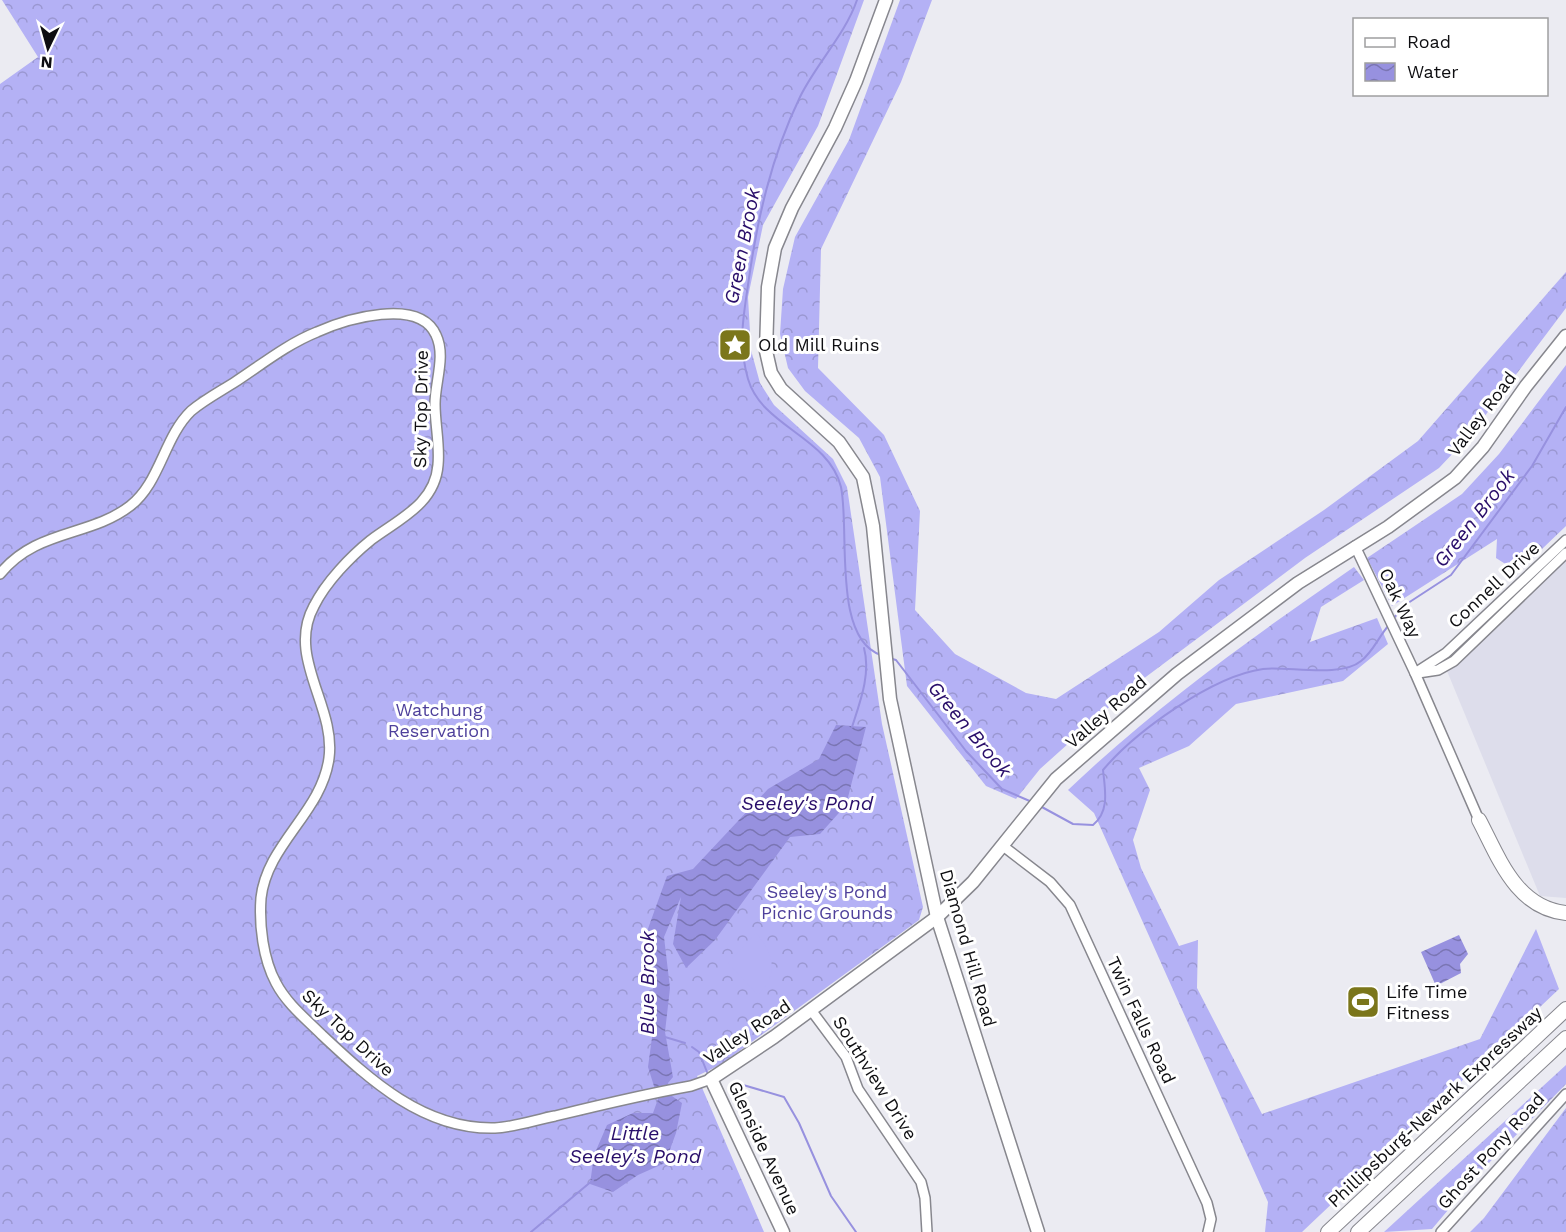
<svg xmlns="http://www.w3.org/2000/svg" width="1566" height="1232" font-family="'Work Sans',sans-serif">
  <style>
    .built { fill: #ddddeb }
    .forest { fill: url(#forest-crowns) }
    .garden { fill: #b4b1f5 }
    .water { fill: url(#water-waves) }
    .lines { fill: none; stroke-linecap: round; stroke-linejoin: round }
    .stream { stroke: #9791df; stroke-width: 2 }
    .minor-casing { stroke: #87878e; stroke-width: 12 }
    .major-casing { stroke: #87878e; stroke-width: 15 }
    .highway-casing { stroke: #87878e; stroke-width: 16 }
    .minor { stroke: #fff; stroke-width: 9 }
    .major { stroke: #fff; stroke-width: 12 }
    .highway { stroke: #fff; stroke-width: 14 }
    .labels { text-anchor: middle; stroke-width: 6; stroke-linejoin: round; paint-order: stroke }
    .poi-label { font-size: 18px; fill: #0e0e11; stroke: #fff; text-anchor: start }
    .street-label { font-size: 18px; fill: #0e0e11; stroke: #fff }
    .park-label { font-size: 18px; fill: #4e409b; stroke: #fff }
    .water-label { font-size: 20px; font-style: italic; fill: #290e6a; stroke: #fff }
  </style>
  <defs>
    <pattern id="forest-crowns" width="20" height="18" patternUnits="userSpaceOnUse" patternTransform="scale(1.5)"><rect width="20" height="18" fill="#b4b1f5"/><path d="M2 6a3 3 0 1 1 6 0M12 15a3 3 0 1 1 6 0" fill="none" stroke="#9a97d1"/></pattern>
    <pattern id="water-waves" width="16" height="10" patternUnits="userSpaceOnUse" patternTransform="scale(1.5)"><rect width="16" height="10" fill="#9791df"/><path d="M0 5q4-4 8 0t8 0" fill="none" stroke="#7a75b3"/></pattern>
  </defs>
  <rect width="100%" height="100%" fill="#ebebf2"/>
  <path class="built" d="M 1566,558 L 1566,898 L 1540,896 L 1447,671 Z"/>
  <g class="forest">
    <path d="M 2,0 L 864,0 L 818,126 L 763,225 L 748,297 L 751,350 L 760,383 L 774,405 L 833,459 L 847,487 L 882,724 L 923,907 L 919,920 L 720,1065 L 697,1076 L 764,1232 L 0,1232 L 0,84 L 38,57 Z"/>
    <path d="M 900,0 L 932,0 L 901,82 L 821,249 L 818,368 L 884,435 L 920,511 L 915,610 L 955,654 L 1026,693 L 1056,699 L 1159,632 L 1219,580 L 1324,510 L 1418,441 L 1566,272 L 1566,308 L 1472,433 L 1439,468 L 1305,558 L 1127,691 L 1040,769 L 1016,799 L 986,786 L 907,686 L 880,477 L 859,438 L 805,391 L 788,368 L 780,334 L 783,289 L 795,237 L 849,140 Z"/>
    <path d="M 1566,365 L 1566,526 L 1518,572 L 1496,558 L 1497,539 L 1392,606 L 1367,558 L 1462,494 L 1499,454 Z"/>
    <path d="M 1354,567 L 1364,580 L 1321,607 L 1310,642 L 1377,618 L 1388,644 L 1343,681 L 1236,704 L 1189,746 L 1139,768 L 1150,790 L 1133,840 L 1141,868 L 1179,946 L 1198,940 L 1197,988 L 1262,1114 L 1480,1039 L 1536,929 L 1559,989 L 1302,1232 L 1265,1232 L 1268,1202 L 1094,813 L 1068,790 C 1156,706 1255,635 1354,567 Z"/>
    <path d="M 1566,1065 L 1566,1084 L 1481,1171 L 1432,1229 L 1384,1232 Z"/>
    <path d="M 1566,1108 L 1566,1232 L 1470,1232 L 1484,1218 Z"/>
  </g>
  <path class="garden" d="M 756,933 C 774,954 779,973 758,995 L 728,963 Z"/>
  <g class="water">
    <path d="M 836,725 L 866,727 L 846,805 L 820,834 L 790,837 L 715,940 L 686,968 L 673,944 L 681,897 L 664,937 L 670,988 L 665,1032 L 673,1077 L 668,1083 L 672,1096 L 682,1103 L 676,1133 L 665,1163 L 638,1175 L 613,1192 L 590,1184 L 594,1155 L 607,1125 L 633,1113 L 653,1113 L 658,1099 L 648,1067 L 656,1008 L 645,937 L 667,876 L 693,869 L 768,789 L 819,759 Z"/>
    <path d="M 1459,935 L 1468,954 L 1460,964 L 1461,973 L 1436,986 L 1421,952 Z"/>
  </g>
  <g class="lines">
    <g class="stream">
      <path d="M 857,0 C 845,35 816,64 800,97 C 771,157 757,220 748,285 C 743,320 738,343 748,379 C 762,427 829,437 841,487 C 850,530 832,639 881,655"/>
      <path d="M 1392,620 L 1405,605 L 1451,575 L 1532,466 L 1566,407"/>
      <path d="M 889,658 L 896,660 L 966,751 L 1002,789 L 1032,802"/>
      <path d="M 852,727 C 860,702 871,674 864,648"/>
      <path d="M 1040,806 L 1073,824 L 1093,825 C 1110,811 1105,790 1103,770 C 1135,732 1212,676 1263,669 C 1287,666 1341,678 1361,661 C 1373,652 1379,636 1389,625"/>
      <path d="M 665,1037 L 685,1043"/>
      <path d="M 692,1047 L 699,1052 L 707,1072"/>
      <path d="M 733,1082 L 784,1097 L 799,1123 L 831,1196 L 856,1232"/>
      <path d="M 531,1232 L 593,1180"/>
    </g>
    <defs>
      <g id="minor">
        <path d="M 1355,546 L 1415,673 L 1479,820"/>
        <path d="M 0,574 C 36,529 90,537 130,506 C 160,483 164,437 191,411 C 204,400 221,391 235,382 C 261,365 287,344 317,332 C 346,319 419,297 436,335 C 446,356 435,382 435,404 C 435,424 440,445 438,465 C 435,504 399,519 371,540 C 350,557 326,582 314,606 C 286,657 336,706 329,758 C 322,812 267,844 261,898 C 259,925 263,959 276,983 C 287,1004 306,1019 322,1035 C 370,1080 424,1130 495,1128 C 515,1127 535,1120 555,1116 C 600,1105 646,1094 691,1086 L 711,1079"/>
        <path d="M 1415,673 L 1446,653 L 1566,540"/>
        <path d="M 1418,673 L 1438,670 L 1454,661 L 1566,553"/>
        <path d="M 1003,846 L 1050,882 L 1070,905 L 1207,1203 L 1211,1219 L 1208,1232"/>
        <path d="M 811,1010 L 846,1057 L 858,1089 L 921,1182 L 925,1198 L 927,1232"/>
        <path d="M 1441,1232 L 1566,1094"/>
      </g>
      <g id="major">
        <path d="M 886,0 L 856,81 L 835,128 L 792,208 L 775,248 L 768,287 L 766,351 L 771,373 L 781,389 L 839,442 L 863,477 L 873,526 L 890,699 L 937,917 L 1038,1232"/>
        <path d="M 783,1232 L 711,1079 L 774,1037 L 937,917 L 973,882 L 1056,779 L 1177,674 L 1298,583 L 1388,527 L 1455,478 L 1483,447 L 1526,386 L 1566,336"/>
      </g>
      <g id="highway">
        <path d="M 1479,820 C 1499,858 1516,908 1566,913"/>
        <path d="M 1328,1232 L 1566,1009"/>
        <path d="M 1358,1232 L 1566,1038"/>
      </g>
    </defs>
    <use href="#minor" class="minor-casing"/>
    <use href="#major" class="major-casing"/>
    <use href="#highway" class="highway-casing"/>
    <use href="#minor" class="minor"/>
    <use href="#major" class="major"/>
    <use href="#highway" class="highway"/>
  </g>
  <defs>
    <symbol id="sight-square" viewBox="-11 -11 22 22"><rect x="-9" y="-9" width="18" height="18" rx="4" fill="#7b761b" stroke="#fff"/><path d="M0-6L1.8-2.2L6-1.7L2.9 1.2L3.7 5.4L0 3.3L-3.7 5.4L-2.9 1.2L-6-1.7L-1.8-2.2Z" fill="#fff"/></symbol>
    <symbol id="stadium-square" viewBox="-11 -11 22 22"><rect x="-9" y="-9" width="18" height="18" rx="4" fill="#7b761b" stroke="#fff"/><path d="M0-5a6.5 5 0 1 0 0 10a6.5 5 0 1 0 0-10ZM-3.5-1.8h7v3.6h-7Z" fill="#fff"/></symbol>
  </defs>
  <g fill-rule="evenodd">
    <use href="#sight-square" x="716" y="326" width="38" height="38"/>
    <use href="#stadium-square" x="1344" y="983" width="38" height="38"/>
  </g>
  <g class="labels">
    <g class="poi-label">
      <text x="758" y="351">Old Mill Ruins</text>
      <text x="1386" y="998">Life Time<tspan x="1386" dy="21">Fitness</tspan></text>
    </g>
    <g class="street-label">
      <text transform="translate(421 409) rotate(-89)" y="6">Sky Top Drive</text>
      <text transform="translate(1482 414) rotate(-53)" y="6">Valley Road</text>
      <text transform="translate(1494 585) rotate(-43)" y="6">Connell Drive</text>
      <text transform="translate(1400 603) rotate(65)" y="6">Oak Way</text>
      <text transform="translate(1106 712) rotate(-41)" y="6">Valley Road</text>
      <text transform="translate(968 948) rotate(74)" y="6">Diamond Hill Road</text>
      <text transform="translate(1141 1020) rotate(65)" y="6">Twin Falls Road</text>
      <text transform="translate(747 1032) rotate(-34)" y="6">Valley Road</text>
      <text transform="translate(348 1033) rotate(43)" y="6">Sky Top Drive</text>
      <text transform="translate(875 1078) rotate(58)" y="6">Southview Drive</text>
      <text transform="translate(1435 1107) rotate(-43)" y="6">Phillipsburg-Newark Expressway</text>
      <text transform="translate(764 1148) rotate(65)" y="6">Glenside Avenue</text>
      <text transform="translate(1491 1151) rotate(-48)" y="6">Ghost Pony Road</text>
    </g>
    <g class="park-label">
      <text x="439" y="716">Watchung<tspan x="439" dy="21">Reservation</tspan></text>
      <text x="827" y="898">Seeley's Pond<tspan x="827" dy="21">Picnic Grounds</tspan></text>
    </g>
    <g class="water-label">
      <text transform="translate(742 246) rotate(-79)" y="7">Green Brook</text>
      <text transform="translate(1474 518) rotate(-52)" y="7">Green Brook</text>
      <text transform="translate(970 729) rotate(50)" y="7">Green Brook</text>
      <text x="807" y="810">Seeley's Pond</text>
      <text transform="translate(647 983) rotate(-90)" y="7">Blue Brook</text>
      <text x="635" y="1140">Little<tspan x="635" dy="23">Seeley's Pond</tspan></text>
    </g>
  </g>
  <rect x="1353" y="18" width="195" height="78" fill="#ffffff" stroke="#9f9fa0" stroke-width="1.5"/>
  <rect x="1365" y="38" width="30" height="9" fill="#ffffff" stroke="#9f9fa0" stroke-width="1.5"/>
  <text x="1407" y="48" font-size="18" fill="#0e0e11">Road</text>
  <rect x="1365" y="63" width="30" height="18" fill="url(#water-waves)" stroke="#9f9fa0" stroke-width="1.5"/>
  <text x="1407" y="78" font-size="18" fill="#0e0e11">Water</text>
  <g transform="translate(48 48) rotate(185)" stroke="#ffffff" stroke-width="4.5" paint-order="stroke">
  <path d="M0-4.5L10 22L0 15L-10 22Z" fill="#0e0e11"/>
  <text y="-9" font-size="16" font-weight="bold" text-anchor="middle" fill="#0e0e11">N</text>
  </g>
</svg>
